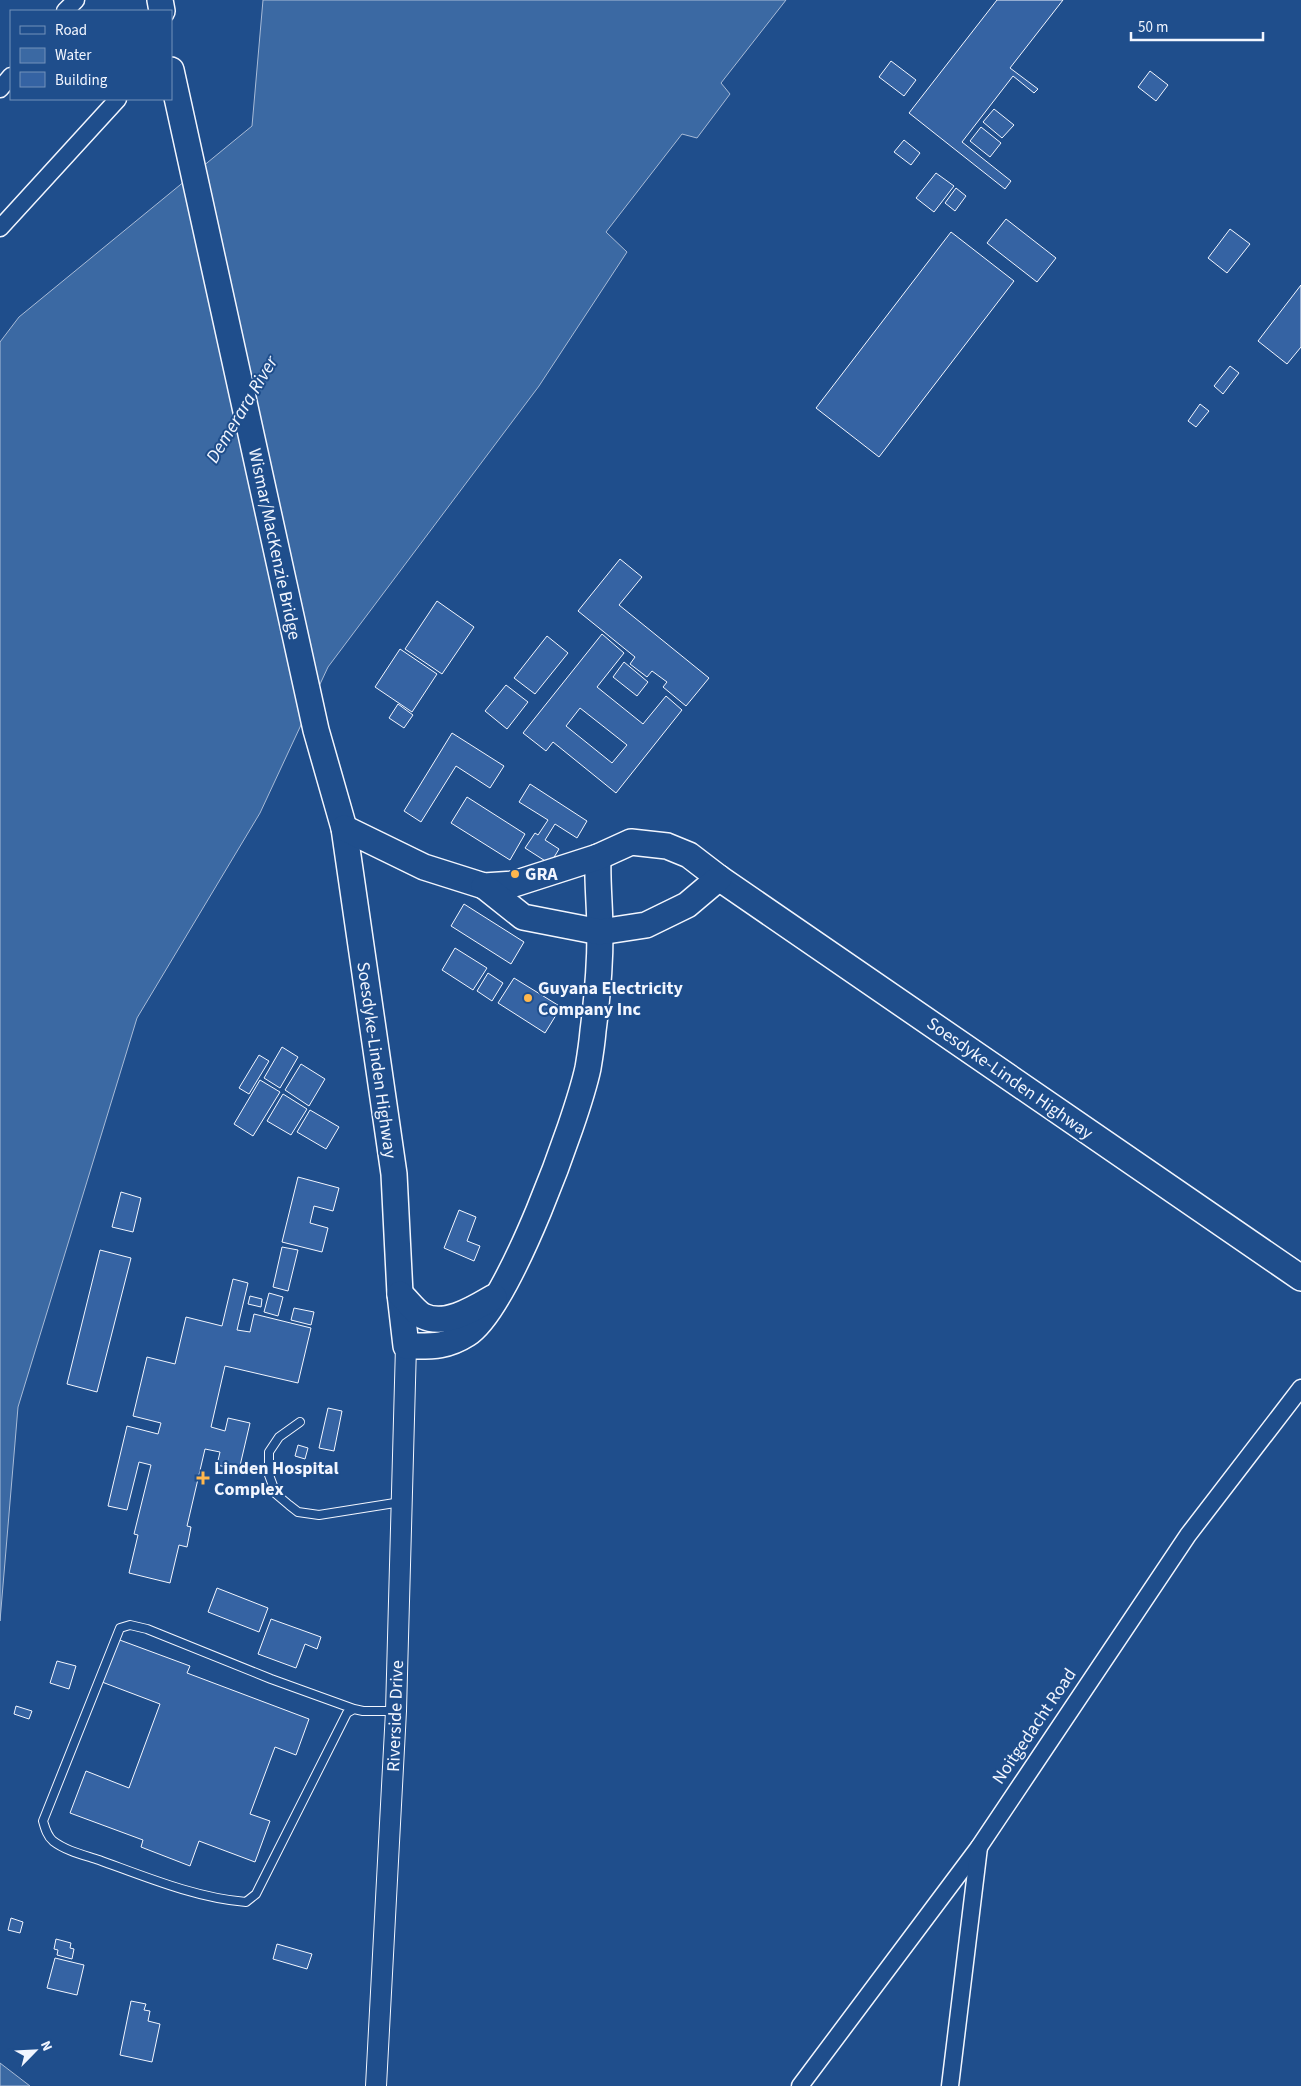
<svg xmlns="http://www.w3.org/2000/svg" width="1301" height="2086" font-family="'Source Sans 3',sans-serif">
  <style>
    .water { fill: #3b69a3; stroke: #a8bbd7 }
    .building { fill: #3563a3; stroke: #f2f6ff; fill-rule: evenodd }
    .lines { fill: none; stroke-linecap: round; stroke-linejoin: round }
    .service-casing { stroke: #f2f6ff; stroke-width: 10 }
    .minor-casing { stroke: #f2f6ff; stroke-width: 19 }
    .tertiary-casing { stroke: #f2f6ff; stroke-width: 22 }
    .primary-casing { stroke: #f2f6ff; stroke-width: 28 }
    .service { stroke: #1f4e8c; stroke-width: 8 }
    .minor { stroke: #1f4e8c; stroke-width: 16 }
    .tertiary { stroke: #1f4e8c; stroke-width: 20 }
    .primary { stroke: #1f4e8c; stroke-width: 25 }
    .poi-dot { fill: #ffb74d; stroke: #1f4e8c; stroke-width: 2 }
    .labels { text-anchor: middle; stroke-width: 4; stroke-linejoin: round; paint-order: stroke }
    .street-label { font-size: 18px; fill: #f2f6ff; stroke: #1f4e8c }
    .poi-label { font-size: 18px; font-weight: bold; fill: #f2f6ff; stroke: #1f4e8c; text-anchor: start }
    .water-label { font-size: 19px; font-style: italic; fill: #f2f6ff; stroke: #1f4e8c }
  </style>
  <rect width="100%" height="100%" fill="#1f4e8c"/>
  <g class="water">
    <path d="M 263,0 L 786,0 L 721,83 L 730,94 L 697,138 L 682,134 L 606,232 L 627,252 L 539,386 L 328,667 L 260,813 L 137,1018 L 18,1407 L 0,1621 L 0,342 L 19,317 L 252,126 Z"/>
    <path d="M 0,2063 L 30,2086 L 0,2086 Z"/>
  </g>
  <g class="building">
    <path d="M 997,0 L 1063,0 L 1010,68 L 1038,89 L 1034,93 L 1013,76 L 962,142 L 1011,181 L 1005,189 L 909,113 Z"/>
    <path d="M 891,61 L 916,80 L 904,96 L 879,77 Z"/>
    <path d="M 1150,71 L 1168,85 L 1156,101 L 1138,87 Z"/>
    <path d="M 994,109 L 1014,125 L 1002,138 L 983,122 Z"/>
    <path d="M 981,127 L 1001,143 L 990,157 L 970,141 Z"/>
    <path d="M 904,140 L 920,153 L 911,165 L 894,152 Z"/>
    <path d="M 936,173 L 954,186 L 934,212 L 916,198 Z"/>
    <path d="M 956,188 L 966,196 L 955,211 L 945,203 Z"/>
    <path d="M 1006,219 L 1056,258 L 1037,282 L 987,243 Z"/>
    <path d="M 1230,229 L 1250,244 L 1227,273 L 1208,258 Z"/>
    <path d="M 951,232 L 1014,281 L 879,457 L 816,408 Z"/>
    <path d="M 1301,285 L 1301,347 L 1287,364 L 1258,341 Z"/>
    <path d="M 1230,366 L 1239,373 L 1223,394 L 1214,386 Z"/>
    <path d="M 1200,404 L 1209,411 L 1196,427 L 1188,421 Z"/>
    <path d="M 620,559 L 642,577 L 619,605 L 709,678 L 686,706 L 663,687 L 667,682 L 652,671 L 647,677 L 630,664 L 635,657 L 578,611 Z"/>
    <path d="M 437,601 L 474,627 L 442,674 L 405,649 Z"/>
    <path d="M 602,634 L 624,653 L 597,687 L 643,724 L 666,696 L 682,710 L 616,793 L 553,742 L 546,751 L 523,733 ZM 580,708 L 627,745 L 612,763 L 566,726 Z"/>
    <path d="M 547,636 L 568,653 L 535,694 L 514,678 Z"/>
    <path d="M 400,649 L 437,674 L 412,712 L 375,687 Z"/>
    <path d="M 624,662 L 648,682 L 637,696 L 613,677 Z"/>
    <path d="M 506,685 L 528,702 L 507,729 L 485,711 Z"/>
    <path d="M 398,704 L 413,715 L 404,728 L 389,718 Z"/>
    <path d="M 452,733 L 504,766 L 490,788 L 456,766 L 421,822 L 404,811 Z"/>
    <path d="M 530,784 L 587,821 L 577,838 L 555,824 L 545,840 L 559,849 L 550,864 L 525,848 L 535,833 L 538,835 L 548,820 L 519,802 Z"/>
    <path d="M 467,797 L 525,834 L 510,860 L 451,823 Z"/>
    <path d="M 464,904 L 524,942 L 511,964 L 451,926 Z"/>
    <path d="M 455,948 L 487,968 L 473,990 L 442,970 Z"/>
    <path d="M 488,973 L 503,983 L 492,1001 L 477,991 Z"/>
    <path d="M 514,978 L 561,1007 L 545,1033 L 498,1003 Z"/>
    <path d="M 282,1047 L 298,1057 L 280,1088 L 264,1078 Z"/>
    <path d="M 259,1055 L 269,1061 L 249,1094 L 239,1088 Z"/>
    <path d="M 301,1064 L 325,1079 L 309,1106 L 285,1090 Z"/>
    <path d="M 260,1080 L 280,1092 L 253,1136 L 234,1124 Z"/>
    <path d="M 283,1094 L 307,1109 L 291,1135 L 267,1121 Z"/>
    <path d="M 310,1110 L 339,1127 L 326,1149 L 297,1132 Z"/>
    <path d="M 298,1177 L 339,1188 L 333,1211 L 314,1206 L 310,1223 L 328,1228 L 322,1252 L 282,1242 Z"/>
    <path d="M 121,1192 L 141,1198 L 133,1232 L 112,1227 Z"/>
    <path d="M 459,1210 L 476,1217 L 467,1241 L 480,1246 L 474,1261 L 444,1248 Z"/>
    <path d="M 282,1247 L 298,1250 L 288,1291 L 273,1287 Z"/>
    <path d="M 100,1250 L 131,1258 L 97,1392 L 67,1384 Z"/>
    <path d="M 233,1279 L 248,1283 L 237,1330 L 250,1332 L 254,1314 L 311,1328 L 298,1383 L 225,1366 L 211,1427 L 225,1431 L 228,1418 L 250,1423 L 239,1470 L 217,1465 L 220,1452 L 205,1449 L 187,1526 L 191,1527 L 187,1547 L 179,1545 L 170,1583 L 129,1573 L 138,1535 L 134,1534 L 151,1465 L 139,1462 L 127,1510 L 108,1506 L 127,1426 L 158,1434 L 161,1423 L 133,1416 L 147,1357 L 175,1364 L 186,1317 L 222,1326 Z"/>
    <path d="M 269,1293 L 283,1297 L 278,1316 L 264,1312 Z"/>
    <path d="M 250,1296 L 262,1299 L 261,1307 L 248,1304 Z"/>
    <path d="M 294,1308 L 314,1312 L 311,1325 L 291,1320 Z"/>
    <path d="M 328,1408 L 342,1411 L 334,1451 L 319,1448 Z"/>
    <path d="M 298,1445 L 308,1448 L 305,1459 L 295,1456 Z"/>
    <path d="M 217,1588 L 268,1608 L 259,1632 L 208,1612 Z"/>
    <path d="M 271,1619 L 321,1637 L 317,1649 L 305,1644 L 296,1668 L 258,1654 Z"/>
    <path d="M 117,1639 L 190,1666 L 187,1673 L 309,1719 L 296,1755 L 275,1747 L 250,1814 L 270,1821 L 255,1862 L 199,1841 L 190,1866 L 141,1847 L 143,1840 L 70,1813 L 86,1771 L 129,1788 L 160,1704 L 102,1682 Z"/>
    <path d="M 57,1661 L 76,1666 L 69,1689 L 50,1683 Z"/>
    <path d="M 16,1706 L 32,1711 L 29,1719 L 14,1714 Z"/>
    <path d="M 11,1918 L 23,1922 L 20,1933 L 8,1930 Z"/>
    <path d="M 56,1939 L 71,1943 L 70,1948 L 74,1949 L 72,1959 L 57,1955 L 58,1950 L 54,1949 Z"/>
    <path d="M 277,1944 L 312,1954 L 307,1969 L 273,1959 Z"/>
    <path d="M 55,1958 L 84,1965 L 77,1995 L 47,1988 Z"/>
    <path d="M 131,2001 L 146,2004 L 144,2010 L 150,2011 L 148,2021 L 160,2024 L 152,2062 L 120,2055 Z"/>
  </g>
  <g class="lines">
    <defs>
      <g id="service">
        <path d="M 300,1422 L 279,1437 L 269,1452 L 269,1475 L 276,1494 L 289,1505 L 298,1512 L 319,1515 L 401,1502"/>
        <path d="M 354,1709 L 271,1679 L 147,1629 L 130,1625 L 120,1628 L 43,1821 C 45,1828 47,1836 53,1841 C 66,1851 84,1855 99,1860 C 146,1877 196,1898 246,1902 L 256,1894 L 347,1713 L 354,1709 L 363,1711 L 396,1711"/>
      </g>
      <g id="minor">
        <path d="M 65,11 L 76,0"/>
        <path d="M 0,89 L 11,76"/>
        <path d="M 0,228 L 118,99"/>
        <path d="M 800,2086 L 979,1847 L 1188,1535 L 1301,1388"/>
        <path d="M 950,2086 L 979,1847"/>
      </g>
      <path id="tertiary" d="M 376,2086 L 396,1711 L 406,1346"/>
      <g id="primary">
        <path d="M 160,0 L 162,11"/>
        <path d="M 171,70 L 316,730 L 344,828 L 394,1174 L 400,1294 L 406,1346 C 430,1346 445,1348 467,1334 C 508,1309 577,1119 588,1068 C 590,1056 592,1043 593,1031 C 597,1000 600,964 600,933 C 600,907 597,882 598,857"/>
        <path d="M 344,828 L 424,867 L 484,886 L 514,884 L 598,857 L 631,842 L 667,846 L 689,855 L 719,878 L 1301,1278"/>
        <path d="M 484,886 L 523,917 L 600,932 L 646,925 L 687,905 L 719,878"/>
        <path d="M 400,1294 C 407,1300 415,1312 423,1316 C 446,1327 475,1308 494,1297"/>
      </g>
    </defs>
    <use href="#service" class="service-casing"/>
    <use href="#minor" class="minor-casing"/>
    <use href="#tertiary" class="tertiary-casing"/>
    <use href="#primary" class="primary-casing"/>
    <use href="#service" class="service"/>
    <use href="#minor" class="minor"/>
    <use href="#tertiary" class="tertiary"/>
    <use href="#primary" class="primary"/>
  </g>
  <g class="poi-dot">
    <circle cx="515" cy="874" r="5"/>
    <circle cx="528" cy="998" r="5"/>
    <path d="M200.5 1470.5h5v5h5v5h-5v5h-5v-5h-5v-5h5z"/>
  </g>
  <g class="labels">
    <g class="street-label">
      <text transform="translate(275 544) rotate(78)" y="6">Wismar/MacKenzie Bridge</text>
      <text transform="translate(377 1060) rotate(82)" y="6">Soesdyke-Linden Highway</text>
      <text transform="translate(1010 1078) rotate(35)" y="6">Soesdyke-Linden Highway</text>
      <text transform="translate(395 1716) rotate(-88)" y="6">Riverside Drive</text>
      <text transform="translate(1034 1726) rotate(-56)" y="6">Noitgedacht Road</text>
    </g>
    <g class="poi-label">
      <text x="525" y="880">GRA</text>
      <text x="538" y="994">Guyana Electricity<tspan x="538" dy="21">Company Inc</tspan></text>
      <text x="214" y="1474">Linden Hospital<tspan x="214" dy="21">Complex</tspan></text>
    </g>
    <g class="water-label">
      <text transform="translate(241 409) rotate(-59)" y="7">Demerara River</text>
    </g>
  </g>
  <rect x="10" y="10" width="162" height="90" fill="#1f4e8c" stroke="#7391ba"/>
  <rect x="20" y="26" width="25" height="8" fill="#1f4e8c" stroke="#7391ba"/>
  <text x="55" y="35" font-size="15" fill="#f2f6ff">Road</text>
  <rect x="20" y="48" width="25" height="15" fill="#3b69a3" stroke="#7391ba"/>
  <text x="55" y="60" font-size="15" fill="#f2f6ff">Water</text>
  <rect x="20" y="72" width="25" height="15" fill="#3563a3" stroke="#7391ba"/>
  <text x="55" y="85" font-size="15" fill="#f2f6ff">Building</text>
  <g transform="translate(35 2051) rotate(66)" stroke="#1f4e8c" stroke-width="4" paint-order="stroke">
  <path d="M0-4L9 19L0 12L-9 19Z" fill="#f2f6ff"/>
  <text y="-8" font-size="14" font-weight="bold" text-anchor="middle" fill="#f2f6ff">N</text>
  </g>
  <path d="M1131 32v8h132v-8" fill="none" stroke="#f2f6ff" stroke-width="2.5"/>
  <text x="1138" y="32" font-size="15" fill="#f2f6ff" stroke="#1f4e8c" stroke-width="4" paint-order="stroke">50 m</text>
</svg>
